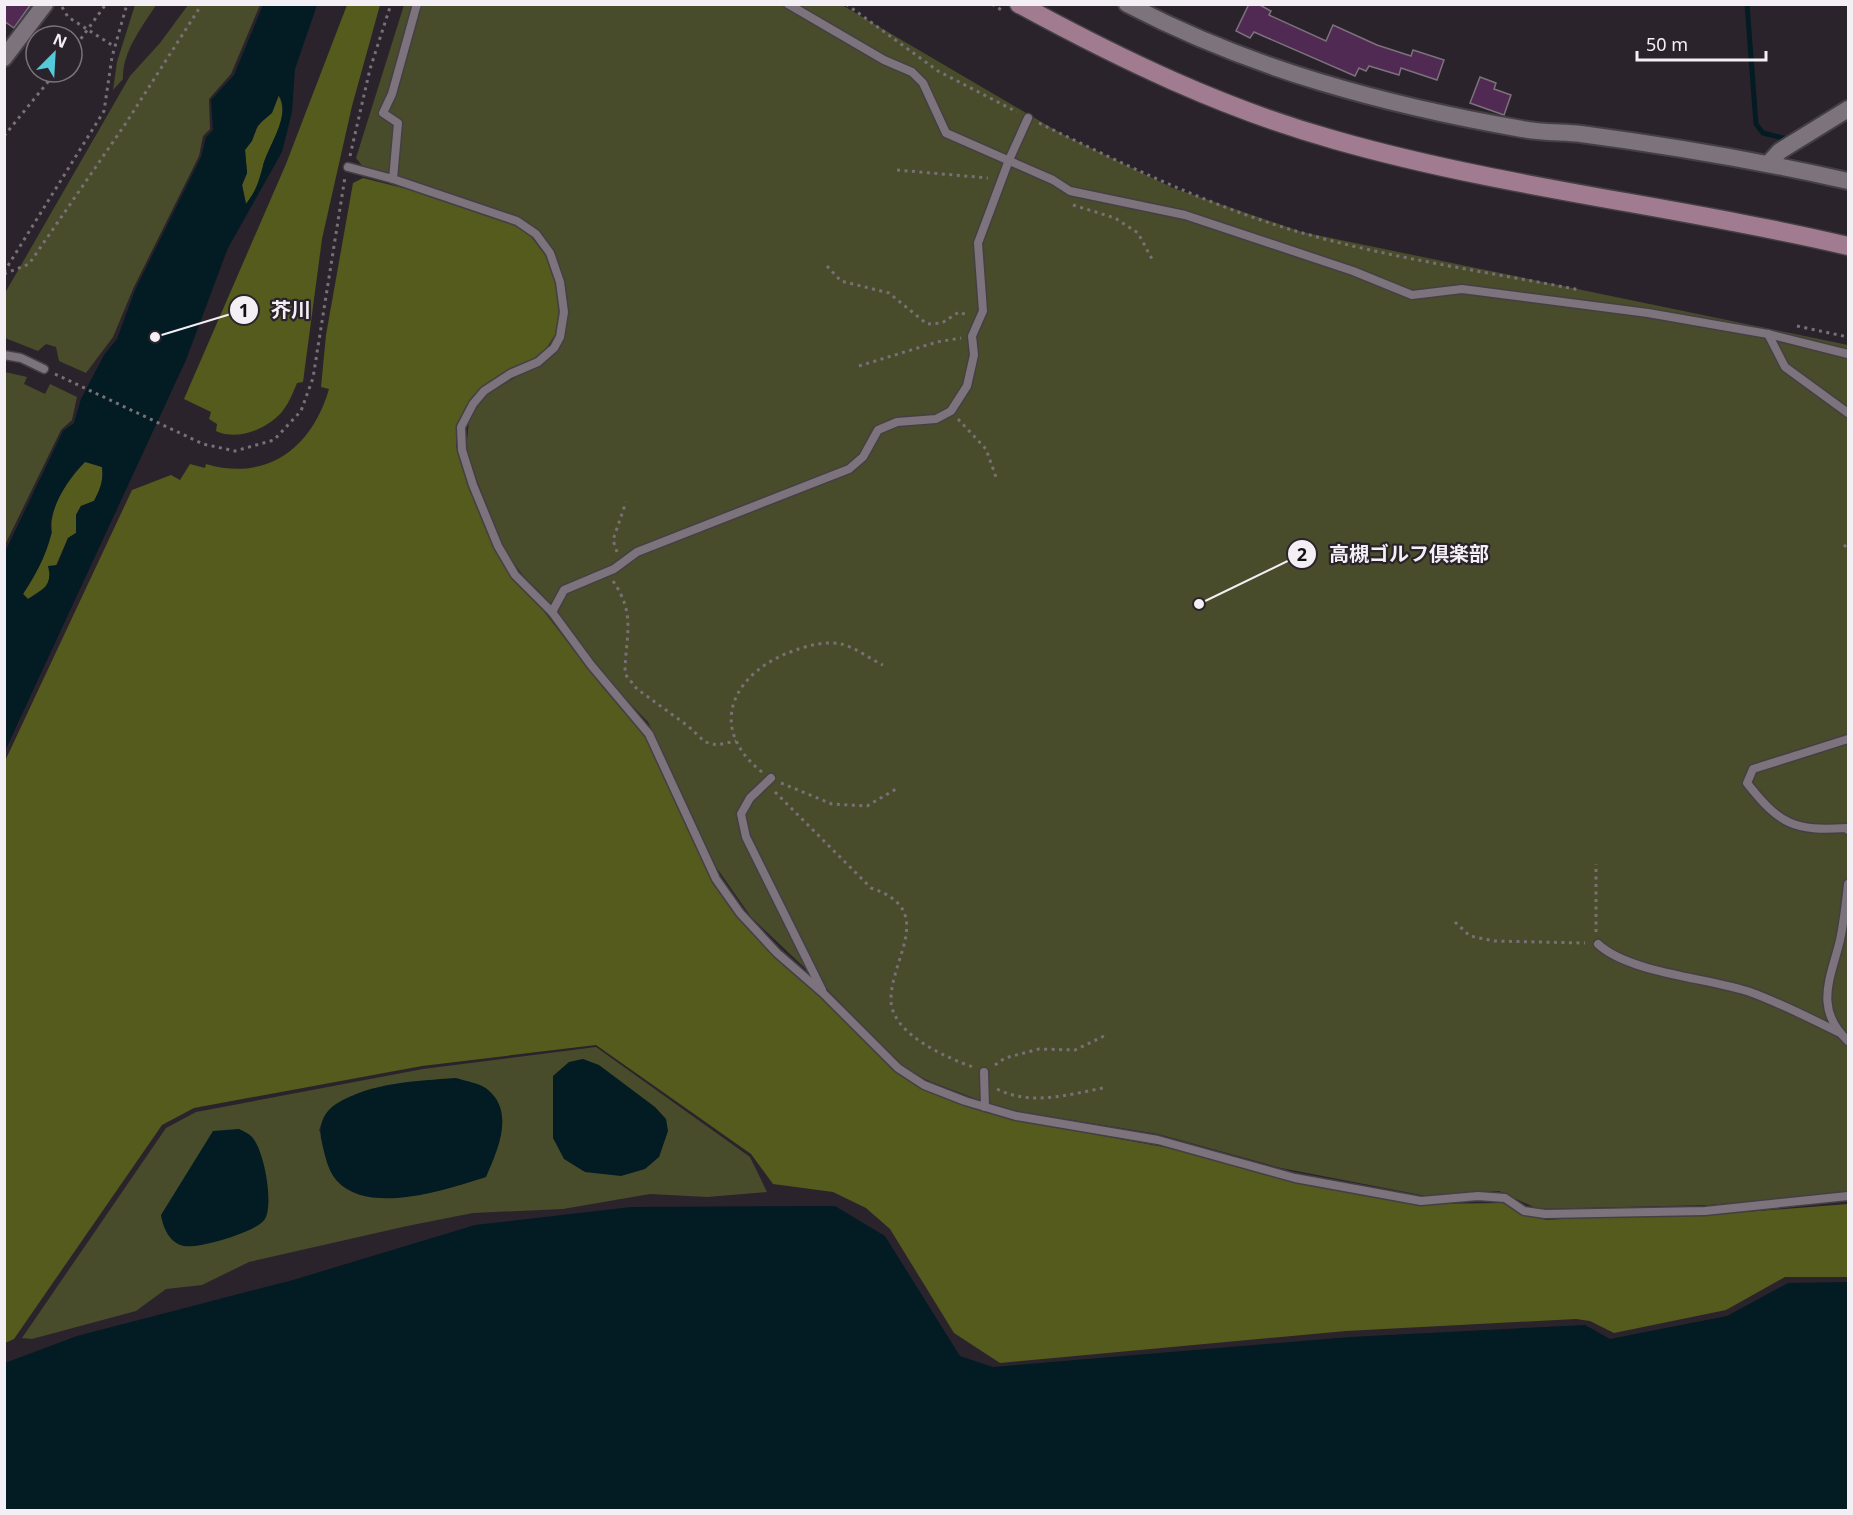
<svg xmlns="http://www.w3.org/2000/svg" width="1853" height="1515" font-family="'Noto Sans','Noto Sans JP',sans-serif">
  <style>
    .green { fill: #484c2a; fill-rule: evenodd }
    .forest { fill: #555a1d }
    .water { fill: #031b22; fill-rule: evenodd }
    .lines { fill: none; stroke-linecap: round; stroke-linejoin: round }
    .stream { stroke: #031b22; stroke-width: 5 }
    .building { fill: #502a53; stroke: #7b727b; stroke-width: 1.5 }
    .lane-casing { stroke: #443f45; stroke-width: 11 }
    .street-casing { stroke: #443f45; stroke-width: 20 }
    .secondary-casing { stroke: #443f45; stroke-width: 21 }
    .path { stroke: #777077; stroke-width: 3; stroke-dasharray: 3 4.5; stroke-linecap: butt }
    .lane { stroke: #7c737c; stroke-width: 8 }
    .street { stroke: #7c737c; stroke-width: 16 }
    .secondary { stroke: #a17c90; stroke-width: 18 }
    .leader { fill: none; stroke: #f4eff4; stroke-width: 2 }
    .callout-dot { fill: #f4eff4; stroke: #2b232b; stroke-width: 2 }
    .mark-label { font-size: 18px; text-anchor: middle; font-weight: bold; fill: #111 }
    .callout-label { font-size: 20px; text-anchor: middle; font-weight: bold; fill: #f4eff4; stroke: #2b232b; stroke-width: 4.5; stroke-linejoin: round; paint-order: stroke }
  </style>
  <rect width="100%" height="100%" fill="#2b232b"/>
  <g class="green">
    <path d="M 135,5 L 156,5 C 142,27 122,52 123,79 L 113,90 L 117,62 Z"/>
    <path d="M 188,5 L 260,5 L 231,74 L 209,99 L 210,129 L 203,136 L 199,156 L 133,289 L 113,337 L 86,373 L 59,361 L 56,347 L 46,344 L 38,351 L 5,338 L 5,293 L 130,76 L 160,43 Z"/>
    <path d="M 404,5 L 842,5 L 1062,134 L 1173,188 L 1302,232 L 1848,345 L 1848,1193 L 1709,1205 L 1538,1209 L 1499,1191 L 1426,1196 L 1281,1168 L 1158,1134 L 1003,1109 L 931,1082 L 904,1068 L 827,989 L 751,917 L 716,867 L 648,722 L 616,689 L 538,590 L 527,580 L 506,554 L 496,531 L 466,451 L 469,420 L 475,406 L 485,396 L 553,354 L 562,342 L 567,325 L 563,280 L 555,252 L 540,233 L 519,217 L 364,168 L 356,158 Z"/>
    <path d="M 5,372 L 27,377 L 24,384 L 45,394 L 50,384 L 77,397 L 72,420 L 61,430 L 5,545 Z"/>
    <path d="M 596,1047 L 750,1157 L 767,1192 L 707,1197 L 650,1194 L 563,1209 L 473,1213 L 407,1226 L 249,1262 L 202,1285 L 166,1289 L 136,1311 L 32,1339 L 22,1338 L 166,1128 L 196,1112 L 423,1069 ZM 553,1076 L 666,1119 L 667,1131 L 659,1157 L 553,1138 ZM 335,1105 L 485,1177 C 435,1193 398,1206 346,1188 L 319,1130 L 324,1117 Z"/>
  </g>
  <g class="forest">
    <path d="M 347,5 L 380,5 L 352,106 L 322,239 L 303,382 L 297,383 C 293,393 288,405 281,413 C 265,430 237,441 216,431 L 217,424 L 209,419 L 211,412 L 184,399 L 286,164 Z"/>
    <path d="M 278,95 C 292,116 268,146 263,166 C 262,170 263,176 261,180 C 258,188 251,197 246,204 L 242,185 L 247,173 L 245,150 C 251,142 253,131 260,124 C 269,112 273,110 278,95 Z"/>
    <path d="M 363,178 L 423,193 L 517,226 L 529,234 L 546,256 L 555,280 L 560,314 L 555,335 L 542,355 L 490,382 L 473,398 L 459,421 L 456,446 L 497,551 L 605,690 L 644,734 L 710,873 L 729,906 L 757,938 L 822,997 L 909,1081 L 944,1098 L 1022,1121 L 1180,1150 L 1265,1175 L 1423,1204 L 1503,1203 L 1521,1214 L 1547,1220 L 1602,1216 L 1693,1216 L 1848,1204 L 1848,1277 L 1785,1277 L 1726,1310 L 1614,1333 L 1590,1321 L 1576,1319 L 1346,1331 L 1000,1363 L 954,1333 L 890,1229 L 866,1208 L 833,1192 L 773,1184 L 751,1154 L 596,1045 L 422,1066 L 194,1108 L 162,1125 L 14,1339 L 5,1343 L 5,761 L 132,490 L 171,475 L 180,480 L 190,464 L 205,468 L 206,464 C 267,482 312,448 329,389 L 321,387 L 326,335 L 353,183 Z"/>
    <path d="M 85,461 L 102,467 C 104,480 100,489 94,501 L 81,506 L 76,515 L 76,533 L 68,538 L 47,586 L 28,599 L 23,594 L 52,533 C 48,507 68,480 85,461 Z"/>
  </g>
  <g class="water">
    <path d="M 263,5 L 317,5 L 295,69 L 292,112 L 282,152 L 228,248 L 186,360 L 5,751 L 5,552 L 63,431 L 74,423 L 81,399 L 104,355 L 117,339 L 135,290 L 201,157 L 206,137 L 213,130 L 211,100 L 234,75 ZM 279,95 C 292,115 267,148 263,166 C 258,183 257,189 246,204 L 242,185 L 247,173 L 245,150 L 252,141 L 258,125 L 272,113 ZM 85,462 L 102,467 C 104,480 100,490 94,501 L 81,506 L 76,515 L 76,533 L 68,538 L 57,565 L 48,566 C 53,585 43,590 28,599 L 23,594 C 35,576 46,556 51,535 C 52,531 50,526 51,521 C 55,499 70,477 85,462 Z"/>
    <path d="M 583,1059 L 599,1065 L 655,1107 L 666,1119 L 668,1131 L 659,1157 L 645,1169 L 621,1176 L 585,1172 L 564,1159 L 553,1138 L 553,1076 L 569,1062 Z"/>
    <path d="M 456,1078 C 465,1081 480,1083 487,1089 C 516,1112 497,1151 486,1177 C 448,1189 369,1216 337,1181 C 328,1171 325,1156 322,1143 C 318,1128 322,1113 336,1104 C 372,1082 416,1081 456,1078 Z"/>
    <path d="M 239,1129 C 243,1131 248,1133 251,1136 C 264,1148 274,1204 265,1219 C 257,1232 198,1249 184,1246 C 169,1243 163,1227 161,1215 L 213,1131 Z"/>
    <path d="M 835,1206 L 885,1236 L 960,1356 L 993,1367 L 1350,1337 L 1585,1325 L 1610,1339 L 1727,1316 L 1788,1283 L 1848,1282 L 1848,1510 L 5,1510 L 5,1363 L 77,1336 L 293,1280 L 475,1225 L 631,1207 Z"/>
  </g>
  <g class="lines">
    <path class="stream" d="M 1747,4 L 1756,124 L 1763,133 L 1791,140"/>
  </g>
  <g class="building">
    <path d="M 4,4 L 31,4 L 14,28 L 4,21 Z"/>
    <path d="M 1249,4 L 1258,4 L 1271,11 L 1269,15 L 1326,41 L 1333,25 L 1377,45 L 1411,56 L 1413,50 L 1444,60 L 1437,80 L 1401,68 L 1399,75 L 1369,66 L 1366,71 L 1359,68 L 1355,76 L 1254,32 L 1250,38 L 1236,31 Z"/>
    <path d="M 1480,77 L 1496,83 L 1494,89 L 1511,95 L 1504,115 L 1470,103 Z"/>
  </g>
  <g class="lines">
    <defs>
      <g id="lane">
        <path d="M 417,4 L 392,94 L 383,113 L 398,123 L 393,179 L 517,221 L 536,234 L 550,253 L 560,282 L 564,312 L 560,337 L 554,348 L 538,362 L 510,374 L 484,391 L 473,404 L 461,427 L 462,450 L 473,485 L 498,546 L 515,575 L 552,612 L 591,665 L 649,734 L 716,879 L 740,913 L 777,953 L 823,993 L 898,1068 L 924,1085 L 965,1101 L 1016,1116 L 1158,1140 L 1295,1178 L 1421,1201 L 1478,1196 L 1505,1198 L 1524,1211 L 1545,1214 L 1705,1211 L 1848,1196"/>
        <path d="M 788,4 L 884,60 L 912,72 L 923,83 L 946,133 L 1053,180 L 1070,191 L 1185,215 L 1353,271 L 1412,295 L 1462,289 L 1648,313 L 1768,334 L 1848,354"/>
        <path d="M 348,167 L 393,179"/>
        <path d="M 1768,334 L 1785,367 L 1848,413"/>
        <path d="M 4,355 L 21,358 L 44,369"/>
        <path d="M 552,612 L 564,590 L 614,569 L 637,552 L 849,469 L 863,457 L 878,430 L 897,422 L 936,419 L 951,411 L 967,386 L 974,355 L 972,336 L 983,311 L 978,243 L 1009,160 L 1028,118"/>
        <path d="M 1848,739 L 1753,769 L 1747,783 C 1780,825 1794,831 1846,828 L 1848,830"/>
        <path d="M 771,778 L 750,798 L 741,814 L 746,837 L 822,990"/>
        <path d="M 1848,884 C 1846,902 1844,922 1840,940 C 1831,978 1813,1008 1848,1041"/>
        <path d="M 1598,944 C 1629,973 1708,978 1750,992 C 1780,1003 1810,1018 1838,1032"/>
        <path d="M 984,1072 L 985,1107"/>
      </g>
      <g id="street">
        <path d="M 1127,4 C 1251,69 1385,105 1522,129 C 1542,133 1562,132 1581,134 C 1671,146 1760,161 1848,181"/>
        <path d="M 4,58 L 45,4"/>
        <path d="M 1769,163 L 1780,151 L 1848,109"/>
      </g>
      <path id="secondary" d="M 1019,4 C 1120,59 1224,109 1335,140 C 1503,188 1679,206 1848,246"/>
    </defs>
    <use href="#lane" class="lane-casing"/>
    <use href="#street" class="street-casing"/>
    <use href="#secondary" class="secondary-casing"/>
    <g class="path">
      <path d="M 846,4 L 938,71 L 1017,112"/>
      <path d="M 992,4 L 1003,11"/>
      <path d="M 62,7 L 68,17 L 115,47"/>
      <path d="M 72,51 L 106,4"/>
      <path d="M 1039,123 C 1123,164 1209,206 1299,232 C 1389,258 1488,272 1580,290"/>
      <path d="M 4,136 L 56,72"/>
      <path d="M 350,156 L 370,69 L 391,4"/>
      <path d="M 897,170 L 988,178"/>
      <path d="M 1073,205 L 1115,218 L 1138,233 L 1152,259"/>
      <path d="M 827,266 L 841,281 L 889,293 L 927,324 L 942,323 L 959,312 L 967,315"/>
      <path d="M 4,272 L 104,111 L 112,57 L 127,4"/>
      <path d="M 4,274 L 29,264 L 126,123 L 202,4"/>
      <path d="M 1797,326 L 1848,337"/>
      <path d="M 859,366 L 937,342 L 961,338"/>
      <path d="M 55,374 L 203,444 L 235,451 L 274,440 L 301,411 L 313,378 L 345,177"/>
      <path d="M 958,419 L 986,449 L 997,480"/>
      <path d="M 1844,547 L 1848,543"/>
      <path d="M 617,552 L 613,540 L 626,502"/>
      <path d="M 613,581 C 637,616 625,636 625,674 L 637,689 L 688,726 L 705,742 L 717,745 L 736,741"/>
      <path d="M 762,772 C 704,726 735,670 796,650 C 809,645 827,641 841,644 C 855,647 870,659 883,665"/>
      <path d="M 781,783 L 832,804 L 867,806 L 896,789"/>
      <path d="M 775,792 L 871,888 C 938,910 890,958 891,1001 C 892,1034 947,1058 973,1067"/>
      <path d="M 1455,922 L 1470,936 L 1494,941 L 1585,943"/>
      <path d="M 1596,932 L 1596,864"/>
      <path d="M 995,1065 L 1005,1058 L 1039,1049 L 1075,1050 L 1106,1035"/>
      <path d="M 997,1089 C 1031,1106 1067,1095 1103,1088"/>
    </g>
    <use href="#lane" class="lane"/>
    <use href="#street" class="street"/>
    <use href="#secondary" class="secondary"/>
  </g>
  <path class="leader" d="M155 337L244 310M1199 604L1302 554"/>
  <g class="callout-dot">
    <circle cx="155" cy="337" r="6"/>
    <circle cx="1199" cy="604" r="6"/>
    <circle cx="244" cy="310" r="15"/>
    <circle cx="1302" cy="554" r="15"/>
  </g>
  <g class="mark-label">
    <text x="244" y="317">1</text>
    <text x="1302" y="561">2</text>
  </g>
  <g class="callout-label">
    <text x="291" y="317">芥川</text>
    <text x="1409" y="561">高槻ゴルフ倶楽部</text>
  </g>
  <rect width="1853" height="1515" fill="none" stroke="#f4eff4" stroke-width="12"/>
  <g transform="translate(54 54) rotate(24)"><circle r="28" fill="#2b232b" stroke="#7b757b" stroke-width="1.5"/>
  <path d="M0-4.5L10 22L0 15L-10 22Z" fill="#53cbdb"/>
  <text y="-9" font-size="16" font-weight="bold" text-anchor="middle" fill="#f4eff4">N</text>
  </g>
  <path d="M1637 51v9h129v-9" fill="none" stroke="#f4eff4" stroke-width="3"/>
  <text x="1646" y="51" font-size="18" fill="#f4eff4" stroke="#2b232b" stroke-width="4.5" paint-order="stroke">50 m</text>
</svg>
